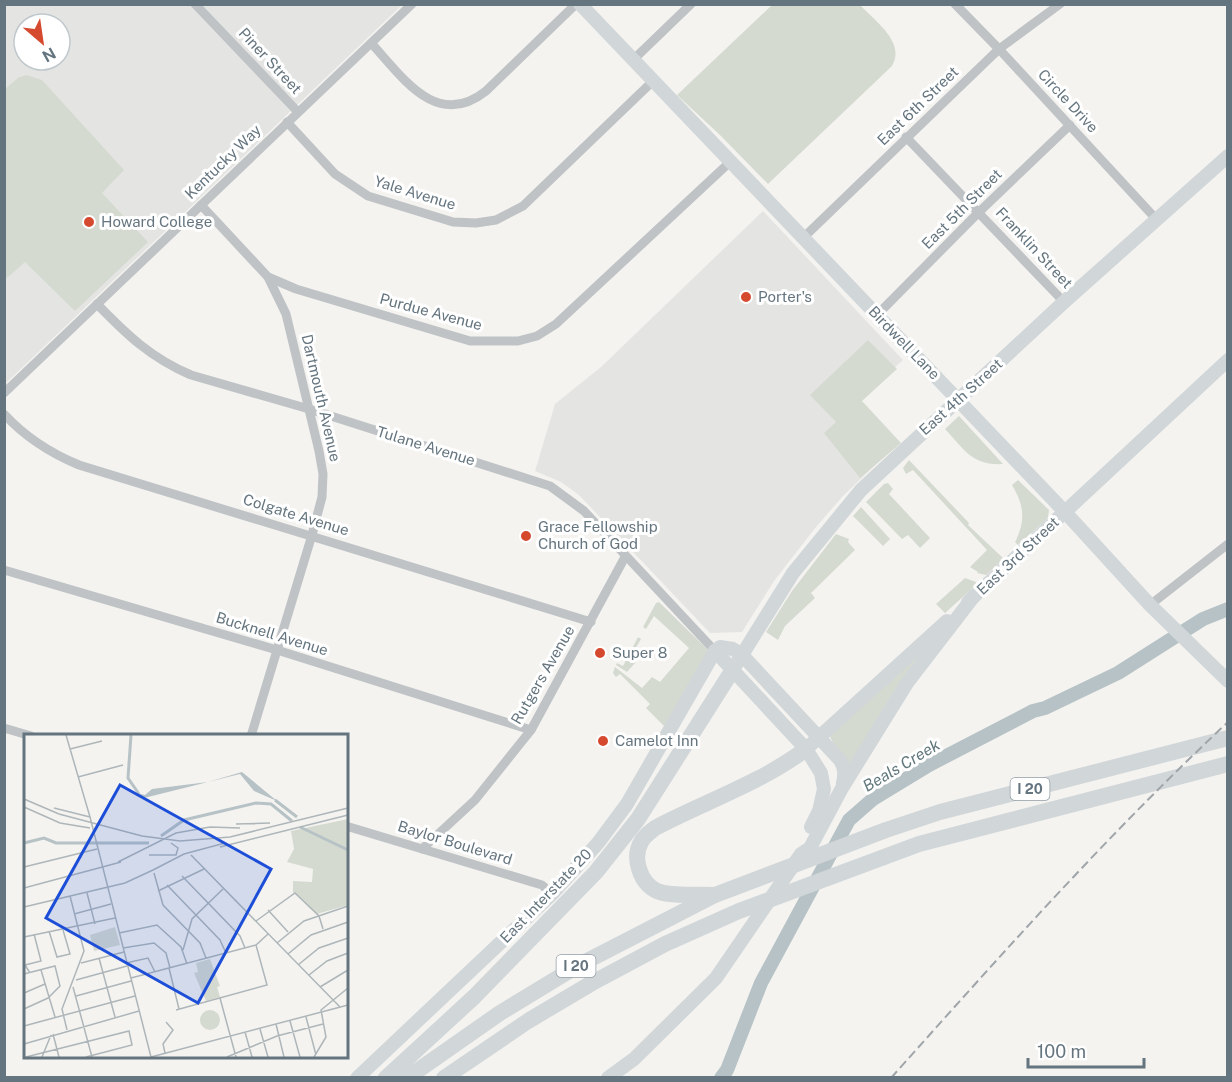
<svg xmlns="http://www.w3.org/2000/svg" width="1232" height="1082" font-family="'Public Sans',sans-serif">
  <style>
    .built { fill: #e4e5e3; fill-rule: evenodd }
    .green { fill: #d5dad1 }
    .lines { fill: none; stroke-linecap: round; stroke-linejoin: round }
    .river { stroke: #b6c2c5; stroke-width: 14 }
    .street { stroke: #bfc3c6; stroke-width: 9 }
    .secondary { stroke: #d1d6d9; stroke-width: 14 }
    .highway { stroke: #d1d6d9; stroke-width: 16 }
    .rail { stroke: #9fa5a9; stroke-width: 2; stroke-dasharray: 9 4.5; stroke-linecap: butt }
    .poi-dot { fill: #d54a2e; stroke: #fff; stroke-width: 2 }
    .labels { text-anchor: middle; stroke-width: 6; stroke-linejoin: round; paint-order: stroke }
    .shield { fill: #fff; stroke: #939ea5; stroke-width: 1.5 }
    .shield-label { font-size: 14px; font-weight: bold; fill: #65757f }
    .street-label { font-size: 15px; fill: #65757f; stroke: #fff }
    .poi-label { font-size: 15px; fill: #65757f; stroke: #fff; text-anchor: start }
    .water-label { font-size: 16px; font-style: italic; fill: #60777c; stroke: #fff }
    .inset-river { fill: none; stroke: #b6c2c5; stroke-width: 3 }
    .inset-road { fill: none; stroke: #aeb6b9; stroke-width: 1.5 }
    .view { fill: #1d4ed8; fill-opacity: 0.15; stroke: #1d4ed8; stroke-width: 3 }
    .inset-edge { fill: none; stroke: #65757f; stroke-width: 3 }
  </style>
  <rect width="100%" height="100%" fill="#f4f3f0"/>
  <g class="built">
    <path d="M 5,5 L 402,5 L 5,384 ZM 24,24 L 60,24 L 60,60 L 24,60 Z"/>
    <path d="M 763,211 L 903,360 L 860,400 L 899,442 L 843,496 L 816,527 L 774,581 L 742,632 L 710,633 L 579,495 L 561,482 L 535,471 L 555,404 L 601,367 Z"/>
  </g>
  <g class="green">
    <path d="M 772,5 L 860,5 C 875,21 906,42 892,66 L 768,184 L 721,136 L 677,95 Z"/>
    <path d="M 27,75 L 42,80 L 124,170 L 102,193 L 148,242 L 75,311 L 25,262 L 7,278 L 5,275 L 5,89 L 19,77 Z"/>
    <path d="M 868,340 L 897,369 L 862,401 L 901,443 L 860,478 L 824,433 L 836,422 L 810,395 Z"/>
    <path d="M 959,416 L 1003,464 C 972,466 964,449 945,429 Z"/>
    <path d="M 909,460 L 969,523 L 968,525 L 1004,559 L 986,575 L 977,573 L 978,572 L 970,567 L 987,550 L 913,470 L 906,474 L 903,468 Z"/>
    <path d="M 1018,480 L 1049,510 L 1048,518 L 1018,545 L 1015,542 C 1026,521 1024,505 1012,485 Z"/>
    <path d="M 888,483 L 893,489 L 889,494 L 930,538 L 920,548 L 908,535 L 902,539 L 866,502 L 884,484 Z"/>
    <path d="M 861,507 L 890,539 L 883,546 L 853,516 Z"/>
    <path d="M 836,534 L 849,539 L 848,542 L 855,550 L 811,593 L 815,598 L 785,626 L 778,640 L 766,632 L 792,591 Z"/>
    <path d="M 965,578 L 976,582 L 976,585 L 945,613 L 936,604 Z"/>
    <path d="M 659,602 L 707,649 L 708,653 L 666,728 L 646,708 L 650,704 L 620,674 L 616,677 L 613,673 L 615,667 L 642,688 L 652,677 L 660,682 L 689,648 L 654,616 L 646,629 L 643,627 L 656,603 Z"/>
    <path d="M 638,637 L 641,639 L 630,658 L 636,662 L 627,672 L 616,665 L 617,663 L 623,666 Z"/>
    <path d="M 929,644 L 850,767 C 845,757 832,744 830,736 Z"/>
  </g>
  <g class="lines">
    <path class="river" d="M 721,1078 L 727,1070 L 761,983 L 849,820 L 873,799 L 929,765 L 1033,711 L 1045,708 L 1118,673 L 1203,619 L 1228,609"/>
    <g class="street">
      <path d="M 195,4 L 298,112"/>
      <path d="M 955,4 L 999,49 L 1157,220"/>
      <path d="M 372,44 C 403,78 437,130 486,91 L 576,4"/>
      <path d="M 633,60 L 691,4"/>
      <path d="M 287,122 L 335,174 L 368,196 L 453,222 L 476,223 L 496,220 L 523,206 L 653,81"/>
      <path d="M 906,137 L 1064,302"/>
      <path d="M 201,205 L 268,277 L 296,289 L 470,341 L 518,341 L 537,336 L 556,324 L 730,162"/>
      <path d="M 803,238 L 999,49 L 1060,4"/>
      <path d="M 97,304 C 127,335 151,358 191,375 L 309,409 L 550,486 L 584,511 L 715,651"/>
      <path d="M 877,315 L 979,212 L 1070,125"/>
      <path d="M 4,393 L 412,4"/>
      <path d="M 4,414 C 26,438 50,453 79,465 L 591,622"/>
      <path d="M 4,570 L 277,650 L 531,730"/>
      <path d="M 1150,605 L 1228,544"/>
      <path d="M 4,728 L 31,736"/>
      <path d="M 251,736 L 312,535 L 322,497 L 323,474 L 319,451 L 286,314 L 268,277"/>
      <path d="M 346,826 L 542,885 L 552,894"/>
      <path d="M 422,849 L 475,800 L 531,730 L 625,557"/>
    </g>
    <g class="secondary">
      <path d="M 580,4 L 1065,512 L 1150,605 L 1228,681"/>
      <path d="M 968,602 L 1228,360"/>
      <path d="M 715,651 L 806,749 L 821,773 L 824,789 L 819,811 L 811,827"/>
      <path d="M 715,651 L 720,647 L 733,649 L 742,655 L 840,760 C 845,768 845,774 843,783"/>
      <path d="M 732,671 L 793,573 L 861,490 L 1064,302 L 1228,156"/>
      <path d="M 806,749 L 947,621"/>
      <path d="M 357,1078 L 552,894 L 598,843 L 627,804 L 715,651"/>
      <path d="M 608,1078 L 634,1059 L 716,978 L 801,854 L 810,848 L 842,788 L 907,683 L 974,596"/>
    </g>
    <g class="highway">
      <path d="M 714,895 C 697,894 672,897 657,891 C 640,883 632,858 641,842 C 644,836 650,832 655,828 C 704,802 761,783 806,749"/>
      <path d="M 386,1078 L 474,997 L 596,872 L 638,819 L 732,671"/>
      <path d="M 407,1078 L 500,1013 L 579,965 L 715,895 L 886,830 L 940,812 L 1228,738"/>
      <path d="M 444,1078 L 528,1021 L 592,983 L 665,944 L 739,911 L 919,844 L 1228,764"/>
    </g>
    <path class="rail" d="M 891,1078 C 1000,956 1108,834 1228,722"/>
  </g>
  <g class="poi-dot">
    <circle cx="89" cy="222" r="6"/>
    <circle cx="746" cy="297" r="6"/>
    <circle cx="526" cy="536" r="6"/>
    <circle cx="600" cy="653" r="6"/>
    <circle cx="603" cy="741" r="6"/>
  </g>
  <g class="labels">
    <g class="shield">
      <rect x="1010.5" y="778" width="39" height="22" rx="4.5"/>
      <rect x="556.5" y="955" width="39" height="22" rx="4.5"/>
    </g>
    <g class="shield-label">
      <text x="1030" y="794">I 20</text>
      <text x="576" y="971">I 20</text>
    </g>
    <g class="street-label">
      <text transform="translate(270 61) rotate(47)" y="5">Piner Street</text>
      <text transform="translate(1068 101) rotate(47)" y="5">Circle Drive</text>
      <text transform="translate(918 106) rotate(-44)" y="5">East 6th Street</text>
      <text transform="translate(223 162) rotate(-44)" y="5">Kentucky Way</text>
      <text transform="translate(415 193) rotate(17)" y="5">Yale Avenue</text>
      <text transform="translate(962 209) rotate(-45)" y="5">East 5th Street</text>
      <text transform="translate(1034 248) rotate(47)" y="5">Franklin Street</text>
      <text transform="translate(431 312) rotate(15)" y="5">Purdue Avenue</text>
      <text transform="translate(904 343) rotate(46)" y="5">Birdwell Lane</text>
      <text transform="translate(961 397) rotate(-42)" y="5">East 4th Street</text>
      <text transform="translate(321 398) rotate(77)" y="5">Dartmouth Avenue</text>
      <text transform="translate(426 446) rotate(17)" y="5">Tulane Avenue</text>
      <text transform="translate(296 515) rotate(17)" y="5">Colgate Avenue</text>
      <text transform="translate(1018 556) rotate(-43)" y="5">East 3rd Street</text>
      <text transform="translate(272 634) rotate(17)" y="5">Bucknell Avenue</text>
      <text transform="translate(543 675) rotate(-60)" y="5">Rutgers Avenue</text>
      <text transform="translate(455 843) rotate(17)" y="5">Baylor Boulevard</text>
      <text transform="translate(546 896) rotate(-46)" y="5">East Interstate 20</text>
    </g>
    <g class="poi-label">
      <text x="101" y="227">Howard College</text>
      <text x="758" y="302">Porter's</text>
      <text x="538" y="532">Grace Fellowship<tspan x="538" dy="17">Church of God</tspan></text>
      <text x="612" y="658">Super 8</text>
      <text x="615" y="746">Camelot Inn</text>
    </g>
    <g class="water-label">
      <text transform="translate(901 765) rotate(-31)" y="6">Beals Creek</text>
    </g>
  </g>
  <g transform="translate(24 734)">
    <rect width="324" height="324" fill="#f4f3f0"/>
    <path d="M 324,85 L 324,171 L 293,180 L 269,158 L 269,147 L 288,148 L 289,135 L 263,128 L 270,115 L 267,97 ZM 91,193 L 96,211 L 70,217 L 66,201 ZM 186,225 L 196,252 L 193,253 L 196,263 L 182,267 L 170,239 L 174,238 L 172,229 ZM176 286a10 10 0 1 1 20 0a10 10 0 1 1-20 0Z" fill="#d5dad1"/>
    <path d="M 218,38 L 253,67 L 230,57 L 216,40 L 120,64 L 113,59 L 121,61 L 128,55 L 184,48 Z" fill="#b6c2c5"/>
    <path class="inset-river" d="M 107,1 L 104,44 L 115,60M 251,66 L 273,83M 276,93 L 324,116M 137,102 L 160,86 L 232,69 L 247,70 L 268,87M 0,109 L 20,104 L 32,109 L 125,109"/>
    <path class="inset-road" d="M 42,1 L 66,83M 46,15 L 78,7M 54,43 L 99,31M 0,65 L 35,80 L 118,102 L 156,107 L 206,103 L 324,74M 0,73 L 36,89 L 66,94M 30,74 L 66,83M 66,83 L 127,323M 212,90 L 246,89M 196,113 L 324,81M 125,121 L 152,121 L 154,114 L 147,109M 167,121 L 316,273M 94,128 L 152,99 L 186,93 L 216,94M 0,133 L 73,115M 129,136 L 160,120 L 201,109M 130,139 L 139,171 L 176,209 L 182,224M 158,142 L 216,202 L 221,214M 143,151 L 196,206 L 202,219M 0,154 L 97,128M 134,157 L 180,135M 63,159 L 71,190M 0,173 L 101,149 L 129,136M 244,176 L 264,198M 50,180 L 87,170M 232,187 L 271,159 L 295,182 L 299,195M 25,197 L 33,223 L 46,220 L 39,196M 95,199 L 133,191 L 157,213 L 163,230M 0,203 L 91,184M 253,209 L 280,187 L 324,172M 99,214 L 130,209 L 142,219 L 146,234M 159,216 L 168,185 L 199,155M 264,220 L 287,201 L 324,188M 75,224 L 91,283M 57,229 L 100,218M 102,229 L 124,224 L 131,238M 274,231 L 295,214 L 324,204M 145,234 L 155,275M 17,236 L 31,283M 6,239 L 1,231 L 17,227 L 10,200M 0,240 L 31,232 L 36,252 L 24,264 L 0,275M 285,241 L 303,227 L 324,219M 107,244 L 232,211 L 244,200M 52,246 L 103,232M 49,253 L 68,323M 296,253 L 324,236M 0,259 L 21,250M 52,262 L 107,247M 196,264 L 212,323M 152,276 L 243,251 L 232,211M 282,283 L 292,321M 266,287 L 276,323M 252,290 L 260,323M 0,292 L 111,262M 236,295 L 244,323M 43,296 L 38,275 L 60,217 L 46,162M 221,298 L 228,323M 29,300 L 35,323M 0,310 L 115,277M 141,319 L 139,310 L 149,296 L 142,288M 2,323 L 105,297 L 108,311 L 62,323M 18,323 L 27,301M 127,323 L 324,271M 203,323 L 253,302 L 299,290M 290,323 L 302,303 L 297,276 L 324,254"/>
    <path class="view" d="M 96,51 L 247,135 L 174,269 L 22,184 Z"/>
    <rect width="324" height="324" class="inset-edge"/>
  </g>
  <rect width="1232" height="1082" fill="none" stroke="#65757f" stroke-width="12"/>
  <g transform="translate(42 42) rotate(151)"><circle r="28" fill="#ffffff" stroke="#c1c8cc" stroke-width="1.5"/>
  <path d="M0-4.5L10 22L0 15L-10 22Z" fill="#d54a2e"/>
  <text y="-9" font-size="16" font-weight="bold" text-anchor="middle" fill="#65757f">N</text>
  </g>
  <path d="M1028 1058v9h116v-9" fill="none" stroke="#65757f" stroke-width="3"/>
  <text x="1037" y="1058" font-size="18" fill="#65757f" stroke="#ffffff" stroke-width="4.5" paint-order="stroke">100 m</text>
</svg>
